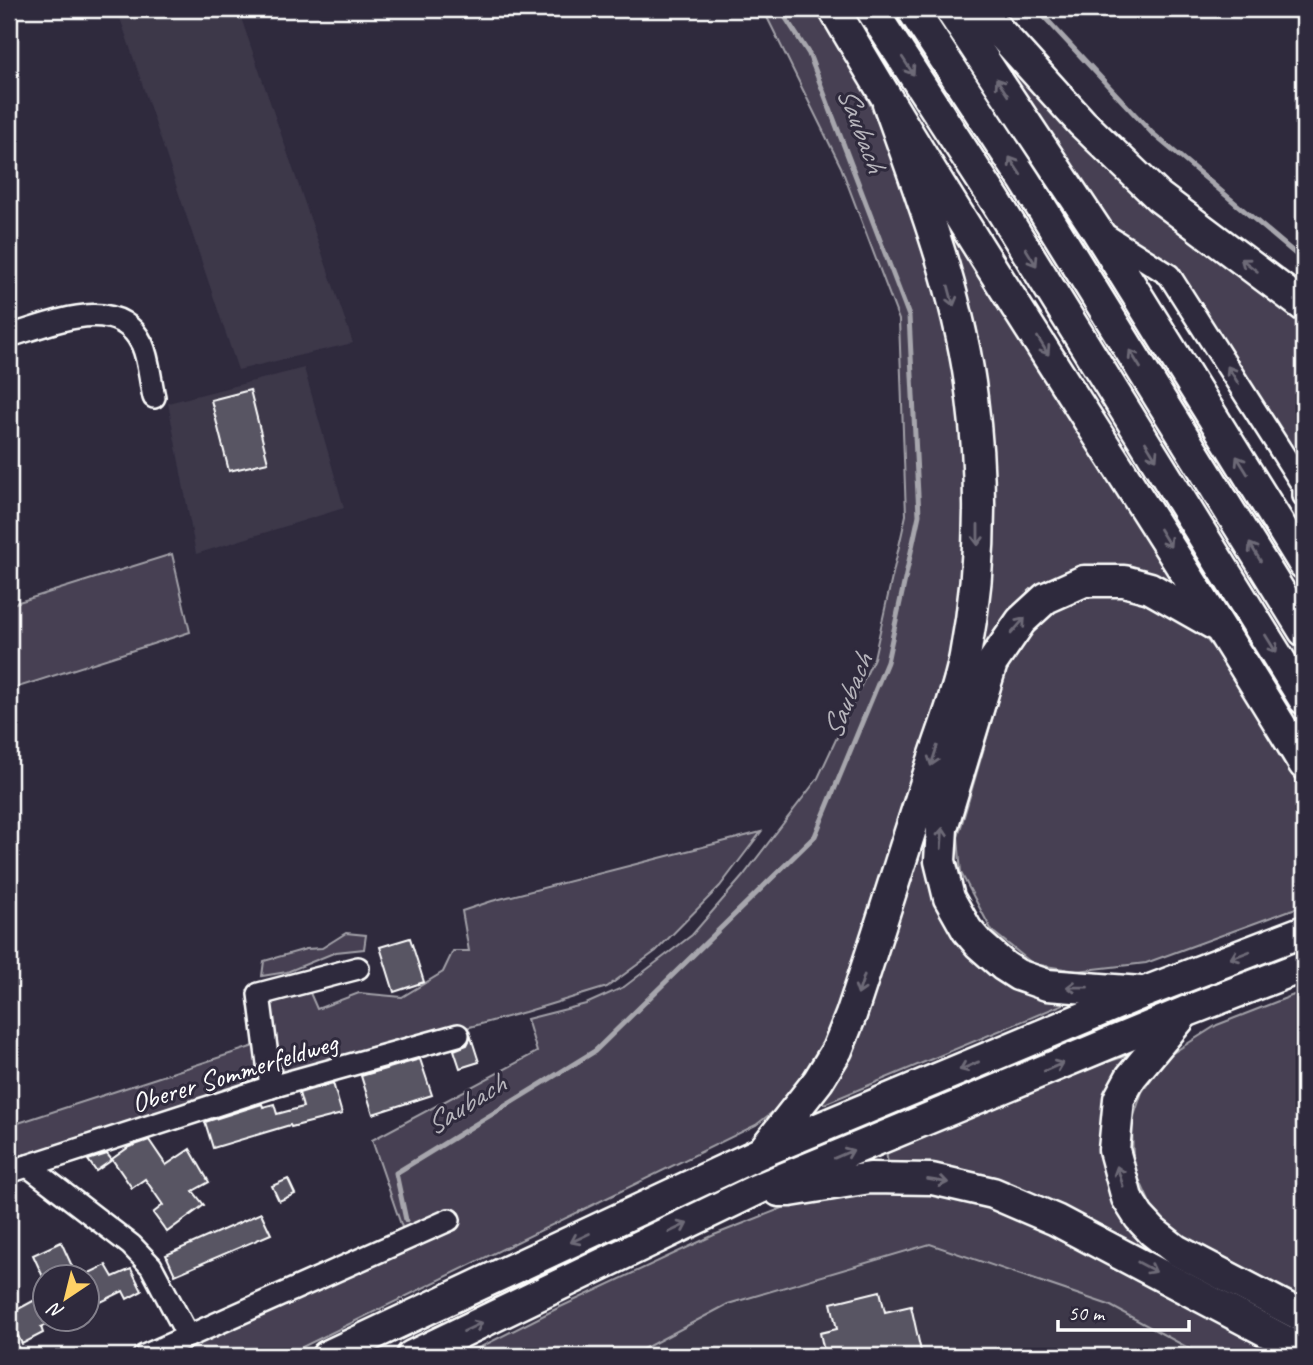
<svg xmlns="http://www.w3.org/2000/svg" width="1313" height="1365" font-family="Caveat,sans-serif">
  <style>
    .built { fill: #3c3749 }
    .green { fill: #464152; stroke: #a2a0a8; stroke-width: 2 }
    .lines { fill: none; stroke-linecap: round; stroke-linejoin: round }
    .stream { stroke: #a7a6ad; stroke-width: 5 }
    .building { fill: #595564; stroke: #fff; stroke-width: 2 }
    .minor-casing { stroke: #fff; stroke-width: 26 }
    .highway-casing { stroke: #fff; stroke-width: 35 }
    .minor { stroke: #2f2a3d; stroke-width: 21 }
    .highway { stroke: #2f2a3d; stroke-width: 30 }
    .oneway { stroke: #6d6a77 }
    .labels { text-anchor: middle; stroke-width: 6; stroke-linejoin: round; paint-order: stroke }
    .street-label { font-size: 28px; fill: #fff; stroke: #2f2a3d }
    .water-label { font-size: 30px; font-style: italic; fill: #b6b4bb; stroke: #2f2a3d }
  </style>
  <rect width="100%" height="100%" fill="#2f2a3d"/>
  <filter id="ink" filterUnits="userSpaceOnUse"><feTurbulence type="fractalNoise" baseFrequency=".0143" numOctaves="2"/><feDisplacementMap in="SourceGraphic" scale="14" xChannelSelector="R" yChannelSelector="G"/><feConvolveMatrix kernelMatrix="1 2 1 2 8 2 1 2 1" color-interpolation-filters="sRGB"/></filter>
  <g filter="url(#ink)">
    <g class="built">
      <path d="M 117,9 L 238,9 L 353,343 L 238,370 Z"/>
      <path d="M 304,368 L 344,508 L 196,554 L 168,403 Z"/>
      <path d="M 930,1244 L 1109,1305 L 1203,1356 L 630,1356 L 728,1303 Z"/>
    </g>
    <g class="green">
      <path d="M 763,9 L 821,9 L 852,63 L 909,194 L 933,257 L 965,434 L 966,562 L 951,652 L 856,967 L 831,1036 L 798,1092 L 756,1125 L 284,1356 L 163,1356 L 408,1245 L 372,1140 L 537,1052 L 527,1019 L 586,1004 L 624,987 L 692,935 L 743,876 L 818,778 L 874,658 L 906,515 L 899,320 L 841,167 Z"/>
      <path d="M 995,47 L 1304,318 L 1304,472 L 1171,264 L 1110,228 Z"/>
      <path d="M 942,211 L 1176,583 L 1151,575 L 1027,603 L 937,816 L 956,921 L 1078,998 L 824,1104 L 821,1101 L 840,1076 L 858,1042 L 899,907 L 992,455 L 976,325 Z"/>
      <path d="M 172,554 L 190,632 L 9,690 L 9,605 Z"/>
      <path d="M 1122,593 L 1159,601 L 1191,621 L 1230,668 L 1304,795 L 1304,905 L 1146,963 L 1077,971 L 1033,964 L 992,931 L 961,873 L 958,837 L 1008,665 L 1032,626 L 1074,600 Z"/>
      <path d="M 761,832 L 720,886 L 656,951 L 607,987 L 525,1012 L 308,1071 L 283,1074 L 268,998 L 307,986 L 317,1009 L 359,993 L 402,997 L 443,972 L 453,951 L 469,951 L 462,911 L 492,901 Z"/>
      <path d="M 346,933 L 366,935 L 364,949 L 336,952 L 287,972 L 262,976 L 264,961 L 306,949 L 322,948 Z"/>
      <path d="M 1304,991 L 1304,1298 L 1179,1234 L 1153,1210 L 1133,1166 L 1132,1122 L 1142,1092 L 1168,1056 L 1217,1025 Z"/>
      <path d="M 257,1045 L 264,1071 L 254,1087 L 9,1163 L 9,1126 Z"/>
      <path d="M 1136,1053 L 1114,1187 L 1304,1325 L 1304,1335 L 1047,1199 L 981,1176 L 888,1164 L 886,1152 L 1104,1063 Z"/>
      <path d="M 881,1188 L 932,1190 L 1002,1207 L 1294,1356 L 1203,1356 L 1109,1305 L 930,1244 L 728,1304 L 630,1356 L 463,1356 L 554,1310 L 714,1235 L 803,1200 Z"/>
    </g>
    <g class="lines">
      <g class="stream">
        <path d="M 1037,9 L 1152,133 L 1304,261"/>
        <path d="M 406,1220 L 396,1173 L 595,1051 L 815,836 L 887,662 L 919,515 L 909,316 L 809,54 L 780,9"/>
      </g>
    </g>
    <g class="building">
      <path d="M 250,390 L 268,462 L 229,471 L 211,400 Z"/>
      <path d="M 410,938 L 424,982 L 394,992 L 380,947 Z"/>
      <path d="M 471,1037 L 479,1062 L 460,1068 L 454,1050 L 467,1045 Z"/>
      <path d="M 420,1059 L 432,1095 L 373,1114 L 361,1076 Z"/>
      <path d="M 333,1083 L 342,1114 L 291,1127 L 290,1125 L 213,1148 L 205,1122 L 262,1104 L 263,1107 L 274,1104 L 277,1114 L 303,1107 L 299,1093 Z"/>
      <path d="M 149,1140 L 166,1165 L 190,1149 L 209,1182 L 193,1191 L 204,1205 L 167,1232 L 153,1213 L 163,1205 L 145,1179 L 132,1188 L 112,1159 L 129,1147 Z"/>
      <path d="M 107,1154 L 112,1160 L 96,1171 L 88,1160 Z"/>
      <path d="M 288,1179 L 295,1194 L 279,1201 L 272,1186 Z"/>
      <path d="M 261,1213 L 271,1234 L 175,1275 L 166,1255 Z"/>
      <path d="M 61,1242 L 72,1266 L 44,1279 L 33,1255 Z"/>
      <path d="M 106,1265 L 113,1277 L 131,1269 L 142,1291 L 127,1299 L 123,1291 L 101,1302 L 87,1274 Z"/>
      <path d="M 880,1291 L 885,1312 L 911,1306 L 922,1356 L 825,1356 L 820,1333 L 837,1329 L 831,1303 Z"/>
      <path d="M 46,1294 L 46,1325 L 41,1327 L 43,1333 L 22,1344 L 18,1336 L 9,1341 L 9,1314 Z"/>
    </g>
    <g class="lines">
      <defs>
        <g id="minor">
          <path d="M 1101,232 L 1169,275 L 1304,487 L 1304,496"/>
          <path d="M 9,336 C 49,325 117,292 142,344 C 149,359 150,380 154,397"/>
          <path d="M 271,1087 L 259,994 L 358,968"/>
          <path d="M 28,1166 L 131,1245 L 151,1266 L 188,1336"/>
          <path d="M 9,1172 L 271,1087 L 458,1035"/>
          <path d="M 144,1356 L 449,1220"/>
        </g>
        <g id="highway">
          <path d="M 834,9 C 983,265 1151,510 1304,764"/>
          <path d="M 871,9 L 995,200 L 1304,699"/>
          <path d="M 912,9 L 1025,181 L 1304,631"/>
          <path d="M 950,9 L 1096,229 L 1304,564"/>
          <path d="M 979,9 L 1082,123 L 1159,197 L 1304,306"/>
          <path d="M 1141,992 L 1047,985 L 1018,975 L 1004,966 L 979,944 L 967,930 L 949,898 L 940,861 L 942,828 L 992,663 L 1021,621 L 1046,598 L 1084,581 L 1124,581 L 1150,588 L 1217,626"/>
          <path d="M 1180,1018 L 1131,1077 L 1119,1099 L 1114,1150 L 1127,1198 L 1139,1217 L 1153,1232 L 1176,1250 L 1304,1317"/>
          <path d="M 762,1152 L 818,1081 L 837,1050 L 851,1015 C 878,934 903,853 929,773 C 940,737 959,692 965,656 C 981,572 983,483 972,398 C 960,296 922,199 888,103"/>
          <path d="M 779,1191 L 790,1191 L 870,1178 L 932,1179 L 993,1193 L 1056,1220 L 1304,1351"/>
          <path d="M 327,1356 L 762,1152 L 1145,992 L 1304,931"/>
          <path d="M 412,1356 L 758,1189 L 1185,1012 L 1304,966"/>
        </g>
      </defs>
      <use href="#minor" class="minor-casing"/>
      <use href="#highway" class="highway-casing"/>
      <use href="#minor" class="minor"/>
      <use href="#highway" class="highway"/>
    </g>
    <defs><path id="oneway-shaft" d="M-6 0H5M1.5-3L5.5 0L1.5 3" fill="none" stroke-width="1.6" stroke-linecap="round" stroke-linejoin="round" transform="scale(1.75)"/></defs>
    <g class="oneway">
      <use href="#oneway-shaft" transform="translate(908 66) rotate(57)"/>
      <use href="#oneway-shaft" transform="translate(1002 87) rotate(-124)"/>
      <use href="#oneway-shaft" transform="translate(1015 166) rotate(-123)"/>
      <use href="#oneway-shaft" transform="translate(1031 257) rotate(58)"/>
      <use href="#oneway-shaft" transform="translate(1249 265) rotate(-143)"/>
      <use href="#oneway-shaft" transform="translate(951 296) rotate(75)"/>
      <use href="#oneway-shaft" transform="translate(1043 346) rotate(58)"/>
      <use href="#oneway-shaft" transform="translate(1135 359) rotate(-122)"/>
      <use href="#oneway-shaft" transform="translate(1233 375) rotate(-122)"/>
      <use href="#oneway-shaft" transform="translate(1151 451) rotate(58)"/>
      <use href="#oneway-shaft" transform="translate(1242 465) rotate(-122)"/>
      <use href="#oneway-shaft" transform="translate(978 535) rotate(90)"/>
      <use href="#oneway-shaft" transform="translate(1165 538) rotate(58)"/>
      <use href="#oneway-shaft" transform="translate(1255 552) rotate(-122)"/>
      <use href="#oneway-shaft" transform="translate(1018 626) rotate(-49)"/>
      <use href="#oneway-shaft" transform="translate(1271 644) rotate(58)"/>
      <use href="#oneway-shaft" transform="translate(934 756) rotate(108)"/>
      <use href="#oneway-shaft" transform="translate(942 838) rotate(-86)"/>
      <use href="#oneway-shaft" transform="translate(1240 955) rotate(159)"/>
      <use href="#oneway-shaft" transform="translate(861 985) rotate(108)"/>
      <use href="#oneway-shaft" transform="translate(1077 987) rotate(-179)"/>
      <use href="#oneway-shaft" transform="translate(969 1066) rotate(157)"/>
      <use href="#oneway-shaft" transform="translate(1054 1067) rotate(-23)"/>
      <use href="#oneway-shaft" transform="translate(844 1154) rotate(-23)"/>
      <use href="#oneway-shaft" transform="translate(1120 1176) rotate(-107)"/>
      <use href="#oneway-shaft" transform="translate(938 1181) rotate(9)"/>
      <use href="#oneway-shaft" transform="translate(678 1228) rotate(-26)"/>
      <use href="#oneway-shaft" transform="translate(580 1238) rotate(155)"/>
      <use href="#oneway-shaft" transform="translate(1147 1267) rotate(28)"/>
      <use href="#oneway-shaft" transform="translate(473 1327) rotate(-26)"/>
    </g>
  </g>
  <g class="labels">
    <g class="street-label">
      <text transform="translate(234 1072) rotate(-17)" y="10">Oberer Sommerfeldweg</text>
    </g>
    <g class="water-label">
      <text transform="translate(862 129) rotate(69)" y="10">Saubach</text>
      <text transform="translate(847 696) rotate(-68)" y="10">Saubach</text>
      <text transform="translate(465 1104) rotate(-32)" y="10">Saubach</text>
    </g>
  </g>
  <rect width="1313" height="1365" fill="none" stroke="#2f2a3d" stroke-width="35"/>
  <rect x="18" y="18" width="1278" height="1330" fill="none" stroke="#fff" stroke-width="2.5" filter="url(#ink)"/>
  <g transform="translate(66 1298) rotate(215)"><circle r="33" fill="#2f2a3d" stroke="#827f8b" stroke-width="2"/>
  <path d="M0-5L12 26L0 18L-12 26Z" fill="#ffd166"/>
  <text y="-10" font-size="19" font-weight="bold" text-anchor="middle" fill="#ffffff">N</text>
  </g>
  <path d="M1058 1320v10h131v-10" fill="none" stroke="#ffffff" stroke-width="3.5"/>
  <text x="1068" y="1320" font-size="21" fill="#ffffff" stroke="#2f2a3d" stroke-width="5" paint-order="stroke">50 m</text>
</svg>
